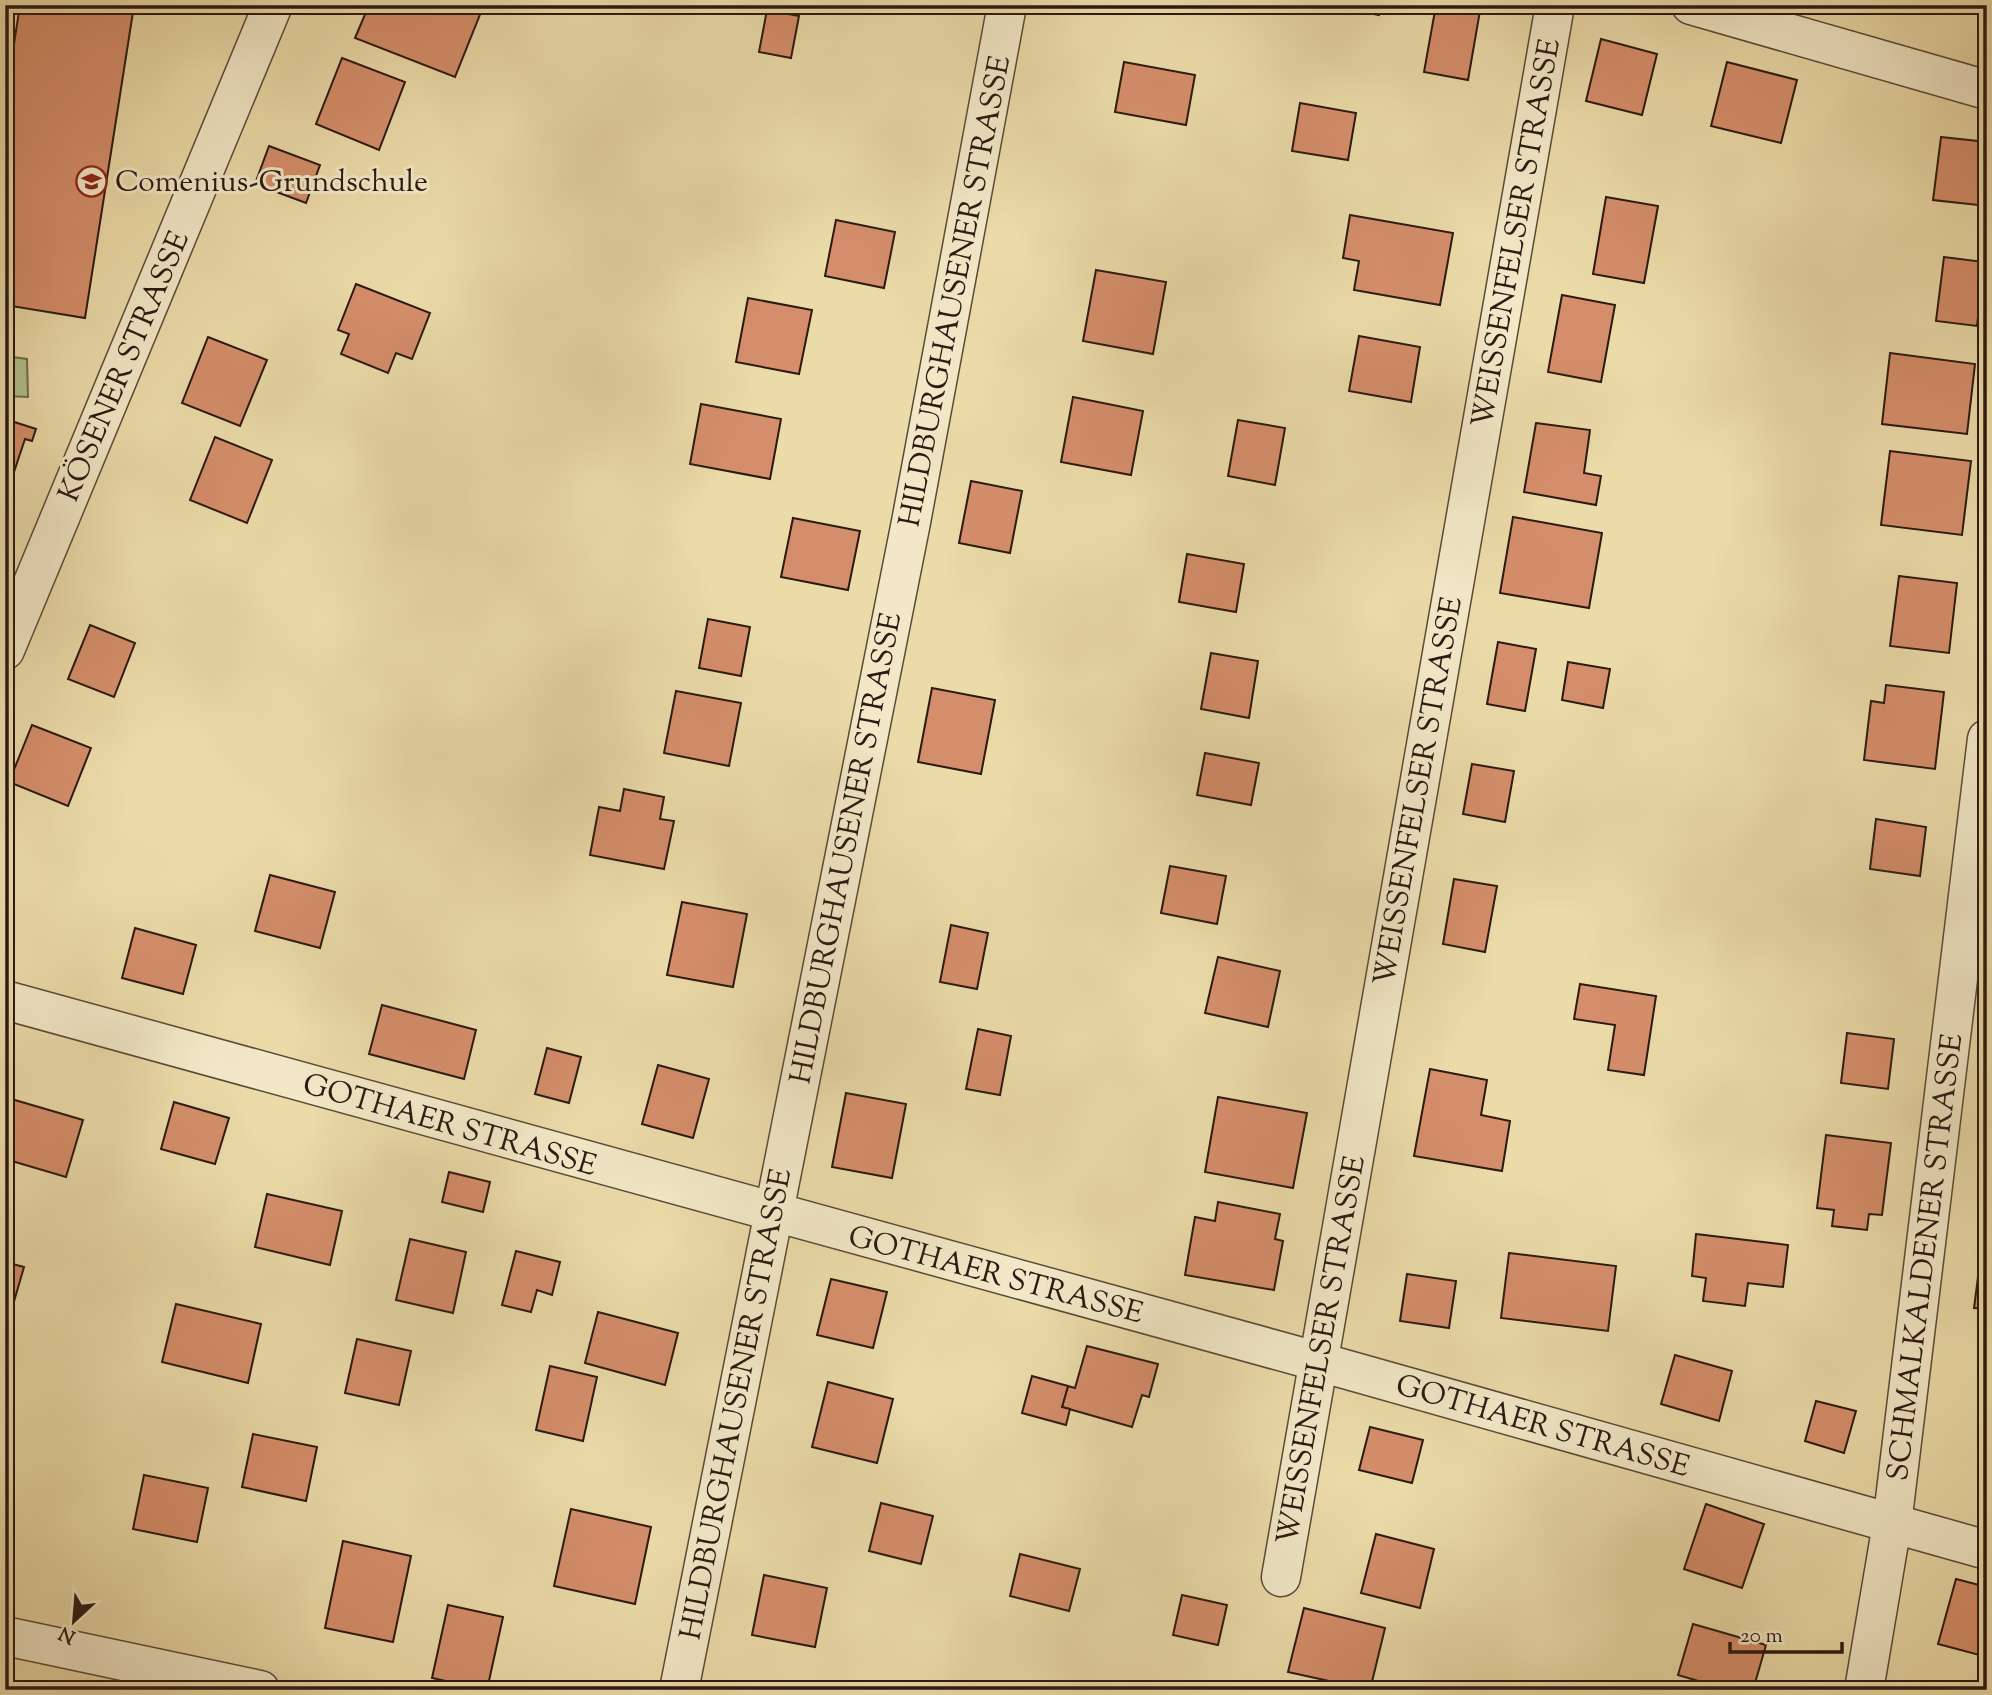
<svg xmlns="http://www.w3.org/2000/svg" width="1992" height="1695" font-family="'Sorts Mill Goudy',serif">
  <style>
    .green { fill: #b2c18c; stroke: #6e6d4f; stroke-width: 2 }
    .building { fill: #d58e6b; stroke: #2b1912; stroke-width: 2 }
    .lines { fill: none; stroke-linecap: round; stroke-linejoin: round }
    .minor-casing { stroke: #5b4a38; stroke-width: 41 }
    .minor { stroke: #f2e8c7; stroke-width: 38 }
    .labels { text-anchor: middle; stroke-width: 6; stroke-linejoin: round; paint-order: stroke }
    .poi-label { font-size: 30px; fill: #2b1912; stroke: #f2e8c7; text-anchor: start }
    .street-label { font-size: 30px; fill: #2b1912; stroke: #f2e8c7 }
  </style>
  <rect width="100%" height="100%" fill="#ebdba9"/>
  <filter id="stains"><feTurbulence type="fractalNoise" baseFrequency=".00286" numOctaves="4"/><feColorMatrix values="0 0 0 0 .2 0 0 0 0 .09 0 0 0 0 .02 0 0 0 .5 -.17"/></filter>
  <radialGradient id="worn" r=".72"><stop offset=".6" stop-color="#630" stop-opacity="0"/><stop offset="1" stop-color="#630" stop-opacity=".3"/></radialGradient>
  <path class="green" d="M 5,356 L 27,359 L 28,397 L 5,396 Z"/>
  <g class="building">
    <path d="M 20,5 L 91,5 L 133,12 L 85,318 L 5,305 L 5,280 L 14,221 L 5,220 L 5,102 Z"/>
    <path d="M 369,5 L 464,5 L 481,12 L 455,77 L 355,38 Z"/>
    <path d="M 1326,5 L 1380,5 L 1379,15 Z"/>
    <path d="M 1436,5 L 1481,5 L 1468,80 L 1424,72 Z"/>
    <path d="M 767,10 L 799,16 L 791,58 L 759,52 Z"/>
    <path d="M 1601,39 L 1657,54 L 1642,115 L 1586,101 Z"/>
    <path d="M 342,58 L 405,82 L 379,150 L 316,124 Z"/>
    <path d="M 1124,62 L 1195,75 L 1186,125 L 1115,112 Z"/>
    <path d="M 1727,62 L 1797,80 L 1781,143 L 1711,126 Z"/>
    <path d="M 1300,103 L 1356,113 L 1348,160 L 1292,151 Z"/>
    <path d="M 1941,137 L 1987,142 L 1987,206 L 1933,200 Z"/>
    <path d="M 269,146 L 320,165 L 306,203 L 255,184 Z"/>
    <path d="M 1606,197 L 1658,206 L 1644,283 L 1593,274 Z"/>
    <path d="M 1350,215 L 1453,233 L 1440,305 L 1354,290 L 1359,261 L 1343,258 Z"/>
    <path d="M 5,220 L 14,221 L 5,280 Z"/>
    <path d="M 836,220 L 895,232 L 884,288 L 825,276 Z"/>
    <path d="M 1944,257 L 1984,262 L 1977,326 L 1936,321 Z"/>
    <path d="M 1096,270 L 1166,282 L 1153,354 L 1083,341 Z"/>
    <path d="M 356,284 L 430,313 L 412,359 L 396,353 L 388,373 L 341,354 L 349,334 L 338,330 Z"/>
    <path d="M 1562,295 L 1615,305 L 1601,382 L 1548,372 Z"/>
    <path d="M 748,298 L 812,310 L 799,374 L 736,362 Z"/>
    <path d="M 1359,336 L 1420,347 L 1411,402 L 1349,391 Z"/>
    <path d="M 208,337 L 267,360 L 240,426 L 182,403 Z"/>
    <path d="M 1890,353 L 1975,364 L 1967,434 L 1882,424 Z"/>
    <path d="M 1073,397 L 1143,411 L 1131,475 L 1061,462 Z"/>
    <path d="M 701,404 L 781,419 L 770,479 L 690,464 Z"/>
    <path d="M 5,419 L 36,429 L 32,441 L 25,439 L 5,499 Z"/>
    <path d="M 1238,420 L 1285,428 L 1275,485 L 1228,476 Z"/>
    <path d="M 1536,423 L 1590,430 L 1584,473 L 1601,476 L 1596,505 L 1524,492 Z"/>
    <path d="M 215,437 L 272,460 L 247,523 L 190,500 Z"/>
    <path d="M 1890,451 L 1971,461 L 1962,535 L 1881,525 Z"/>
    <path d="M 971,481 L 1022,491 L 1010,553 L 959,543 Z"/>
    <path d="M 1513,517 L 1602,533 L 1589,608 L 1500,593 Z"/>
    <path d="M 793,518 L 860,531 L 848,590 L 781,577 Z"/>
    <path d="M 1187,554 L 1244,564 L 1236,612 L 1179,602 Z"/>
    <path d="M 1899,576 L 1957,583 L 1949,653 L 1890,646 Z"/>
    <path d="M 708,619 L 750,627 L 741,676 L 699,668 Z"/>
    <path d="M 90,625 L 135,643 L 114,697 L 68,679 Z"/>
    <path d="M 1498,642 L 1536,649 L 1525,711 L 1487,704 Z"/>
    <path d="M 1211,653 L 1258,661 L 1249,718 L 1201,709 Z"/>
    <path d="M 1568,662 L 1610,669 L 1603,708 L 1562,700 Z"/>
    <path d="M 1886,685 L 1944,692 L 1935,769 L 1864,760 L 1871,701 L 1884,703 Z"/>
    <path d="M 932,688 L 995,700 L 981,774 L 918,762 Z"/>
    <path d="M 676,691 L 741,703 L 729,766 L 664,753 Z"/>
    <path d="M 32,725 L 91,748 L 68,806 L 9,782 Z"/>
    <path d="M 1205,753 L 1259,763 L 1251,805 L 1197,795 Z"/>
    <path d="M 1472,764 L 1514,771 L 1505,822 L 1463,814 Z"/>
    <path d="M 624,789 L 664,797 L 660,819 L 674,821 L 664,869 L 590,855 L 599,807 L 620,811 Z"/>
    <path d="M 1876,819 L 1926,827 L 1920,876 L 1870,869 Z"/>
    <path d="M 1170,866 L 1226,876 L 1217,924 L 1161,913 Z"/>
    <path d="M 270,875 L 335,892 L 320,948 L 255,931 Z"/>
    <path d="M 1454,879 L 1497,886 L 1485,952 L 1443,944 Z"/>
    <path d="M 682,902 L 747,914 L 733,987 L 667,975 Z"/>
    <path d="M 951,925 L 988,933 L 977,989 L 940,982 Z"/>
    <path d="M 135,928 L 196,945 L 183,994 L 122,978 Z"/>
    <path d="M 1218,957 L 1280,971 L 1268,1027 L 1205,1013 Z"/>
    <path d="M 1580,984 L 1656,996 L 1644,1075 L 1608,1070 L 1615,1025 L 1574,1019 Z"/>
    <path d="M 382,1005 L 476,1030 L 464,1079 L 369,1054 Z"/>
    <path d="M 978,1029 L 1011,1036 L 1000,1095 L 966,1089 Z"/>
    <path d="M 1847,1033 L 1894,1039 L 1888,1089 L 1841,1083 Z"/>
    <path d="M 547,1048 L 581,1057 L 569,1103 L 535,1094 Z"/>
    <path d="M 658,1065 L 709,1079 L 693,1138 L 642,1124 Z"/>
    <path d="M 1430,1069 L 1487,1080 L 1481,1115 L 1510,1121 L 1502,1171 L 1414,1156 Z"/>
    <path d="M 846,1093 L 906,1104 L 892,1178 L 832,1167 Z"/>
    <path d="M 1218,1097 L 1307,1113 L 1293,1188 L 1205,1172 Z"/>
    <path d="M 8,1098 L 83,1120 L 66,1177 L 5,1159 Z"/>
    <path d="M 174,1102 L 229,1118 L 215,1164 L 161,1149 Z"/>
    <path d="M 1826,1135 L 1891,1143 L 1882,1215 L 1869,1214 L 1867,1230 L 1832,1226 L 1834,1210 L 1817,1208 Z"/>
    <path d="M 1986,1140 L 1987,1140 L 1987,1198 L 1979,1197 Z"/>
    <path d="M 449,1172 L 490,1182 L 483,1212 L 442,1202 Z"/>
    <path d="M 267,1194 L 342,1211 L 330,1265 L 255,1247 Z"/>
    <path d="M 1218,1202 L 1280,1214 L 1275,1239 L 1283,1241 L 1274,1290 L 1185,1275 L 1195,1217 L 1215,1221 Z"/>
    <path d="M 1696,1234 L 1788,1245 L 1783,1287 L 1748,1283 L 1745,1306 L 1703,1301 L 1706,1278 L 1692,1276 Z"/>
    <path d="M 410,1239 L 466,1252 L 453,1313 L 396,1300 Z"/>
    <path d="M 1982,1246 L 1987,1247 L 1987,1309 L 1974,1308 Z"/>
    <path d="M 516,1251 L 560,1262 L 552,1295 L 537,1290 L 531,1312 L 502,1305 Z"/>
    <path d="M 1509,1253 L 1616,1266 L 1608,1331 L 1501,1318 Z"/>
    <path d="M 5,1262 L 24,1267 L 13,1305 L 5,1302 Z"/>
    <path d="M 1407,1274 L 1456,1281 L 1449,1328 L 1400,1321 Z"/>
    <path d="M 831,1279 L 887,1292 L 873,1348 L 817,1335 Z"/>
    <path d="M 176,1304 L 261,1324 L 248,1383 L 162,1362 Z"/>
    <path d="M 598,1312 L 678,1333 L 665,1385 L 585,1363 Z"/>
    <path d="M 357,1339 L 411,1351 L 399,1405 L 345,1393 Z"/>
    <path d="M 1087,1346 L 1158,1364 L 1149,1397 L 1142,1395 L 1132,1427 L 1062,1407 L 1068,1386 L 1075,1388 Z"/>
    <path d="M 1675,1355 L 1732,1371 L 1719,1421 L 1661,1404 Z"/>
    <path d="M 550,1366 L 597,1377 L 583,1441 L 536,1430 Z"/>
    <path d="M 1032,1376 L 1068,1386 L 1062,1407 L 1070,1409 L 1066,1425 L 1022,1413 Z"/>
    <path d="M 828,1382 L 893,1399 L 877,1463 L 812,1447 Z"/>
    <path d="M 1816,1401 L 1856,1411 L 1844,1453 L 1805,1441 Z"/>
    <path d="M 1370,1427 L 1423,1440 L 1412,1483 L 1359,1470 Z"/>
    <path d="M 253,1434 L 317,1447 L 306,1501 L 242,1487 Z"/>
    <path d="M 144,1475 L 208,1488 L 197,1542 L 133,1529 Z"/>
    <path d="M 881,1503 L 933,1516 L 921,1564 L 869,1551 Z"/>
    <path d="M 1706,1504 L 1764,1524 L 1742,1588 L 1684,1569 Z"/>
    <path d="M 571,1509 L 651,1527 L 635,1604 L 554,1586 Z"/>
    <path d="M 1376,1534 L 1434,1549 L 1420,1608 L 1361,1593 Z"/>
    <path d="M 343,1541 L 411,1556 L 393,1642 L 325,1628 Z"/>
    <path d="M 1020,1554 L 1080,1569 L 1069,1611 L 1010,1596 Z"/>
    <path d="M 764,1575 L 827,1588 L 815,1647 L 752,1635 Z"/>
    <path d="M 1956,1579 L 1987,1587 L 1987,1657 L 1938,1644 Z"/>
    <path d="M 1182,1595 L 1227,1605 L 1218,1645 L 1173,1635 Z"/>
    <path d="M 448,1605 L 503,1617 L 487,1690 L 432,1678 Z"/>
    <path d="M 1304,1608 L 1385,1628 L 1370,1690 L 1288,1672 Z"/>
    <path d="M 1693,1624 L 1766,1645 L 1753,1690 L 1729,1690 L 1678,1675 Z"/>
  </g>
  <g class="lines">
    <defs>
      <g id="minor">
        <path d="M 1691,5 L 1987,90"/>
        <path d="M 5,650 L 273,5"/>
        <path d="M 5,1000 L 1316,1361 L 1987,1550"/>
        <path d="M 1281,1577 L 1555,5"/>
        <path d="M 5,1636 L 260,1690"/>
        <path d="M 679,1690 L 911,522 L 1007,5"/>
        <path d="M 1864,1690 L 1892,1524 L 1987,739"/>
      </g>
    </defs>
    <use href="#minor" class="minor-casing"/>
    <use href="#minor" class="minor"/>
  </g>
  <defs>
    <symbol id="school-ring" viewBox="-11 -11 22 22"><circle r="9.5" fill="#f2e8c7" stroke="#8f2418" stroke-width="1.5"/><path d="M0-5L7-2L0 1L-7-2ZM-4 1L0 2.5L4 1V4Q0 6-4 4Z" fill="#8f2418"/></symbol>
  </defs>
  <g fill-rule="evenodd">
    <use href="#school-ring" x="74" y="164" width="35" height="35"/>
  </g>
  <g class="labels">
    <g class="poi-label">
      <text x="115" y="191">Comenius-Grundschule</text>
    </g>
    <g class="street-label">
      <text transform="translate(1515 233) rotate(-80)" y="10">WEISSENFELSER STRASSE</text>
      <text transform="translate(954 291) rotate(-79)" y="10">HILDBURGHAUSENER STRASSE</text>
      <text transform="translate(123 366) rotate(-67)" y="10">KÖSENER STRASSE</text>
      <text transform="translate(1417 791) rotate(-80)" y="10">WEISSENFELSER STRASSE</text>
      <text transform="translate(845 848) rotate(-79)" y="10">HILDBURGHAUSENER STRASSE</text>
      <text transform="translate(450 1124) rotate(16)" y="10">GOTHAER STRASSE</text>
      <text transform="translate(1924 1257) rotate(-83)" y="10">SCHMALKALDENER STRASSE</text>
      <text transform="translate(996 1274) rotate(15)" y="10">GOTHAER STRASSE</text>
      <text transform="translate(1320 1350) rotate(-80)" y="10">WEISSENFELSER STRASSE</text>
      <text transform="translate(735 1404) rotate(-79)" y="10">HILDBURGHAUSENER STRASSE</text>
      <text transform="translate(1543 1425) rotate(16)" y="10">GOTHAER STRASSE</text>
    </g>
  </g>
  <rect width="1992" height="1695" fill="none" stroke="#ebdba9" stroke-width="28"/>
  <rect x="7" y="7" width="1978" height="1681" fill="none" stroke="#2b1912" stroke-width="3.5"/>
  <rect x="14" y="14" width="1964" height="1667" fill="none" stroke="#2b1912" stroke-width="2"/>
  <g transform="translate(74 1621) rotate(206)" stroke="#f2e8c7" stroke-width="5" paint-order="stroke">
  <path d="M0-5L12 26L0 18L-12 26Z" fill="#2b1912"/>
  <text y="-10" font-size="19" font-weight="bold" text-anchor="middle" fill="#2b1912">N</text>
  </g>
  <path d="M1730 1642v10h112v-10" fill="none" stroke="#2b1912" stroke-width="3.5"/>
  <text x="1740" y="1642" font-size="21" fill="#2b1912" stroke="#f2e8c7" stroke-width="5" paint-order="stroke">20 m</text>
  <rect width="100%" height="100%" filter="url(#stains)"/>
  <rect width="100%" height="100%" fill="url(#worn)"/>
</svg>
